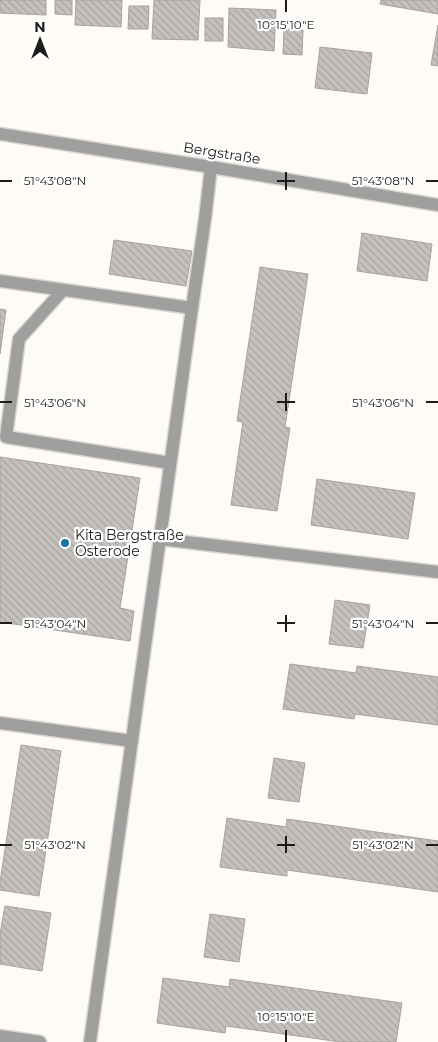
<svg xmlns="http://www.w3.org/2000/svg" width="438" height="1042" font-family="Montserrat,sans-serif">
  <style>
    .building { fill: url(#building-back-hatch); stroke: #a6a29e }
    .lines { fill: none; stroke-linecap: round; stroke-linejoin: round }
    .lane-casing { stroke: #dad6d3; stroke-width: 15 }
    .street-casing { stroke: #dad6d3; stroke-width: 15 }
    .lane { stroke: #9f9f9d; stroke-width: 12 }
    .street { stroke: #9f9f9d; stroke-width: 12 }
    .ticks { fill: none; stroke: #1d1c1a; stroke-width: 2 }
    .poi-dot { fill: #1a73a2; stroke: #fff; stroke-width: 2 }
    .labels { text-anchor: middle; stroke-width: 4.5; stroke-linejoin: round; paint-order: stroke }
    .street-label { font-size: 14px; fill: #1d1c1a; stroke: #fff }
    .poi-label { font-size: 14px; fill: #1d1c1a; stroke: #fff; text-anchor: start }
    .ticks-label { font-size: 12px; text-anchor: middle; fill: #1d1c1a; stroke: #fff; stroke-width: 4.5; stroke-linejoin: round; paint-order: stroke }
  </style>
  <defs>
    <pattern id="building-back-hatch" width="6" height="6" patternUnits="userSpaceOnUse" patternTransform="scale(1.25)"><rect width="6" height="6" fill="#c5c1bd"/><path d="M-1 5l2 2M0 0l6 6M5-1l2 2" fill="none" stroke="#a9a5a2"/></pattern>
  </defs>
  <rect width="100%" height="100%" fill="#fefaf6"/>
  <g class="building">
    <path d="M 0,0 L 46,0 L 46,15 L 0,13 Z"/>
    <path d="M 55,0 L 72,0 L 72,15 L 55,14 Z"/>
    <path d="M 76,0 L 122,0 L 121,27 L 75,25 Z"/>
    <path d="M 154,0 L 200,0 L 198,40 L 152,39 Z"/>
    <path d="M 381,0 L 438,0 L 438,14 L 380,4 Z"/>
    <path d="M 129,6 L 149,6 L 148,29 L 128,29 Z"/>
    <path d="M 229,8 L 276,10 L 274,51 L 228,47 Z"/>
    <rect x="205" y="18" width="18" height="23"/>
    <path d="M 438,25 L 438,66 L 431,65 Z"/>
    <path d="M 284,29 L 303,30 L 302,55 L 283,54 Z"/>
    <path d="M 320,47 L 372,53 L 367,94 L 315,88 Z"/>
    <path d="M 362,233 L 432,244 L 427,281 L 357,271 Z"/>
    <path d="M 114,240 L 192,251 L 186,286 L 109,274 Z"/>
    <path d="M 260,267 L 308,274 L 285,427 L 290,428 L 277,511 L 231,505 L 243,422 L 237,421 Z"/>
    <path d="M 0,309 L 6,310 L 0,354 Z"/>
    <path d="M 0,457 L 140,478 L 120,608 L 134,611 L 130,641 L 0,622 Z"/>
    <path d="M 317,479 L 415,493 L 408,539 L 311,525 Z"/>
    <path d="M 335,600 L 370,605 L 363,648 L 329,644 Z"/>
    <path d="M 290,664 L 356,673 L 357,666 L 438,677 L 438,725 L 355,714 L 354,719 L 283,709 Z"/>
    <path d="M 21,745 L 61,751 L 39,896 L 0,890 L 0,882 Z"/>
    <path d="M 274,758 L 305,763 L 299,802 L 268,798 Z"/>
    <path d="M 227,818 L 286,827 L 287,819 L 438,841 L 438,892 L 287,870 L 287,876 L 220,867 Z"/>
    <path d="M 5,906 L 51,913 L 42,971 L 0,964 L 0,934 Z"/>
    <path d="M 210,914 L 245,919 L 239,962 L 204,957 Z"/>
    <path d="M 163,978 L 229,987 L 230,979 L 402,1003 L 396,1042 L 341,1042 L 226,1026 L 225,1033 L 157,1023 Z"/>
  </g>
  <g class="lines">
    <defs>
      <g id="lane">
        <path d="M 0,281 L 192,308"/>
        <path d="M 63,290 L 19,339 L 6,437 L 170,463"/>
        <path d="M 160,539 L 438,572"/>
        <path d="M 0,723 L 132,741"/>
        <path d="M 0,1036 L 40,1042"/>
        <path d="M 90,1042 L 192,308 L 205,219 L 211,167"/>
      </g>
      <path id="street" d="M 0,134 L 211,167 L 438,205"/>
    </defs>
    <use href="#lane" class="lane-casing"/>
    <use href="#street" class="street-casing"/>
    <use href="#lane" class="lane"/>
    <use href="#street" class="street"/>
  </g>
  <path class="ticks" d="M 286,0 L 286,12M 286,172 L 286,190M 0,181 L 12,181M 277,181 L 295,181M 426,181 L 438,181M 286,393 L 286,411M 0,402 L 12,402M 277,402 L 295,402M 426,402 L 438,402M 286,615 L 286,632M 0,623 L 12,623M 277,623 L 295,623M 426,623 L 438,623M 286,836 L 286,853M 0,845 L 12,845M 277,845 L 295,845M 426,845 L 438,845M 286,1030 L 286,1042"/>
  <circle class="poi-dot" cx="65" cy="543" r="5"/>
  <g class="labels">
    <g class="street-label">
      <text transform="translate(222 153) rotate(9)" y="5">Bergstraße</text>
    </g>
    <g class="poi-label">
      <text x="75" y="540">Kita Bergstraße<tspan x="75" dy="16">Osterode</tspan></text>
    </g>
  </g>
  <g class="ticks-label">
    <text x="286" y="29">10°15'10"E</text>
    <text x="55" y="185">51°43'08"N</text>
    <text x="383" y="185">51°43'08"N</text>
    <text x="55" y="407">51°43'06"N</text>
    <text x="383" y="407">51°43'06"N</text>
    <text x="55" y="628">51°43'04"N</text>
    <text x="383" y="628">51°43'04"N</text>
    <text x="55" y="849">51°43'02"N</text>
    <text x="383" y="849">51°43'02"N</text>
    <text x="286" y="1021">10°15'10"E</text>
  </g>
  <g transform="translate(40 40)" stroke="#ffffff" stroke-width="4" paint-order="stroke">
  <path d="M0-4L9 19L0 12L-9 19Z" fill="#1d1c1a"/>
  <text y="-8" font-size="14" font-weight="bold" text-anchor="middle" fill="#1d1c1a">N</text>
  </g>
</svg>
